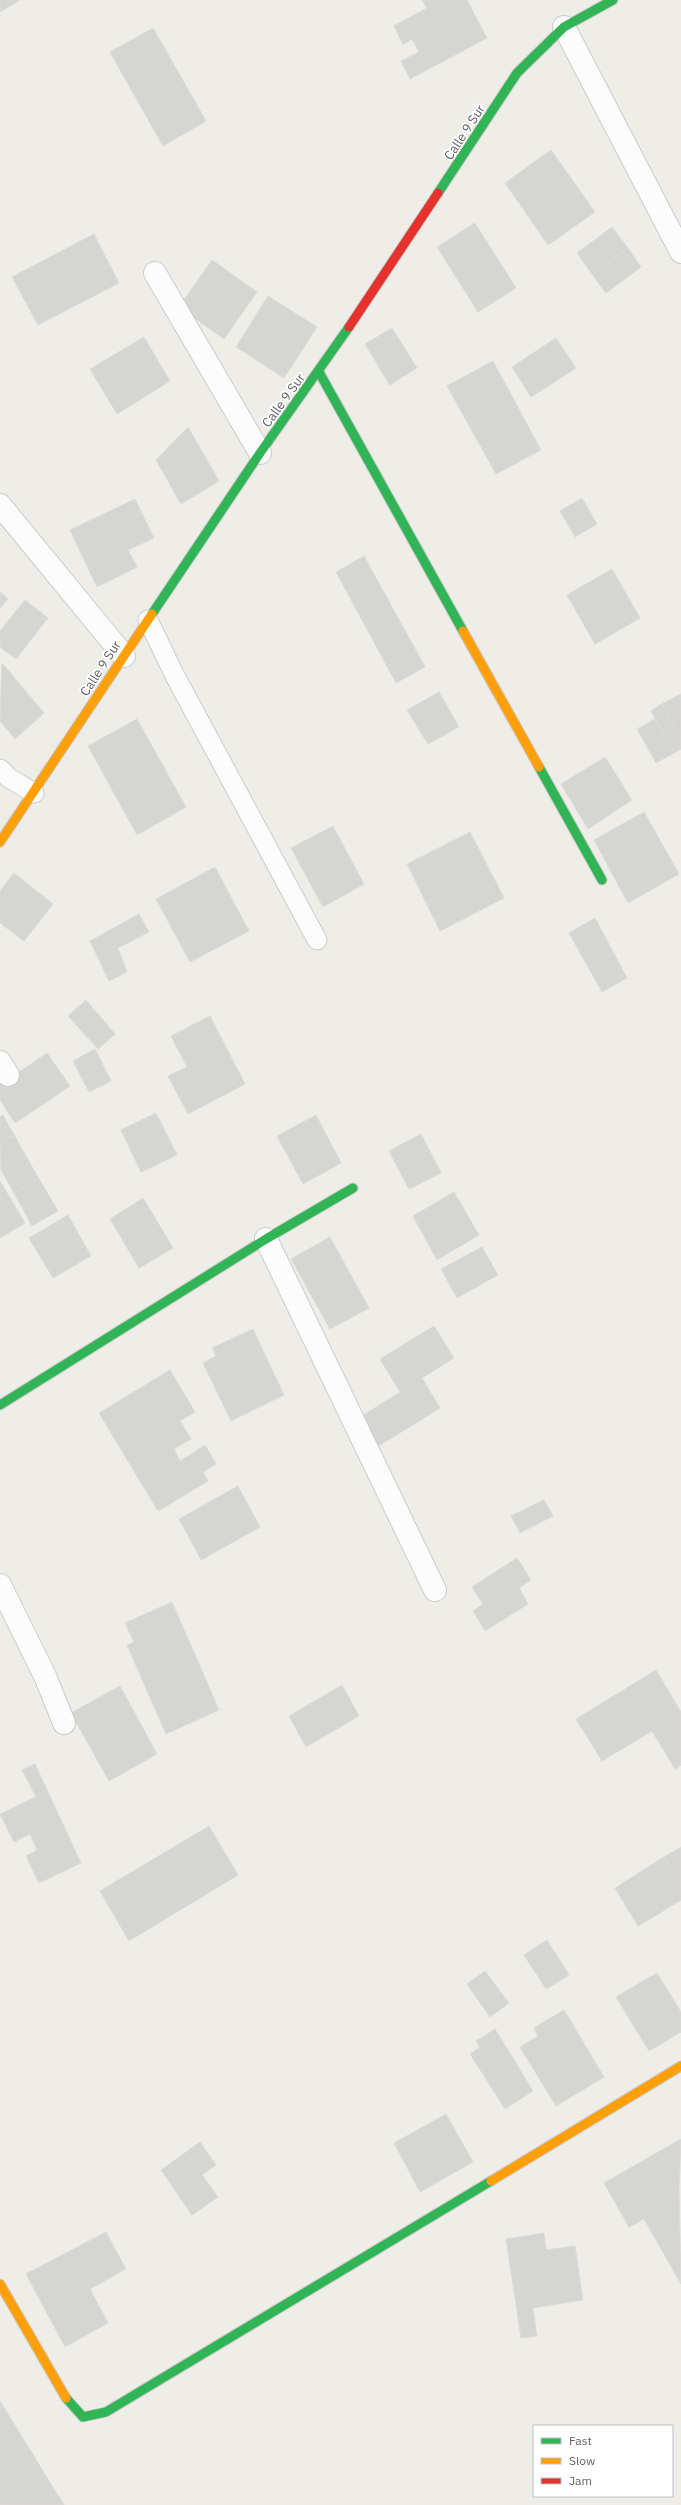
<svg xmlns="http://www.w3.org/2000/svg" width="681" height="2505" font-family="'IBM Plex Sans',sans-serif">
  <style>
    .building { fill: #d5d5d2; stroke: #dddbd7 }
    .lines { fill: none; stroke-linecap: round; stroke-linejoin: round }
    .lane-casing { stroke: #cbcbca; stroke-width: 21 }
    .street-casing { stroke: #cbcbca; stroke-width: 24 }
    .fast-casing { stroke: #c9cac8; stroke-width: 11 }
    .slow-casing { stroke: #c9cac8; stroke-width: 11 }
    .jam-casing { stroke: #c9cac8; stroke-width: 11 }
    .lane { stroke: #fcfcfc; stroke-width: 19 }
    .street { stroke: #fcfcfc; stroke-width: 22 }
    .fast { stroke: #30b455; stroke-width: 9 }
    .slow { stroke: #ff9f0a; stroke-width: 9 }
    .jam { stroke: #e5322d; stroke-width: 9 }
    .labels { text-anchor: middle; stroke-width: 3.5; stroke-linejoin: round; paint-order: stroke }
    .street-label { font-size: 13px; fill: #5d6166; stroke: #fff }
  </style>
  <rect width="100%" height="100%" fill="#eeede8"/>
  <g class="building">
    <path d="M 0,0 L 20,0 L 0,12 Z"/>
    <path d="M 422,0 L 467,0 L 487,38 L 410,79 L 401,61 L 419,52 L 412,39 L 403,45 L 394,26 L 427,8 Z"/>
    <path d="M 153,28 L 206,121 L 163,146 L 110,52 Z"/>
    <path d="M 551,150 L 595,212 L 548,245 L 505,183 Z"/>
    <path d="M 475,223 L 516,288 L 478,312 L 437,247 Z"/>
    <path d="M 612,227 L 628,248 L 592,274 L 577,253 Z"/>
    <path d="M 94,234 L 119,283 L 38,325 L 12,277 Z"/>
    <path d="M 628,248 L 641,267 L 606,293 L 592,274 Z"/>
    <path d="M 212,260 L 257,292 L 224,339 L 179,307 Z"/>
    <path d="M 268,296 L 317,327 L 284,378 L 236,347 Z"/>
    <path d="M 392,328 L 417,368 L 390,385 L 365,344 Z"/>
    <path d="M 144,337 L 170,381 L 117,414 L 90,369 Z"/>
    <path d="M 556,338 L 576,368 L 531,397 L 512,367 Z"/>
    <path d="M 493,361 L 541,450 L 496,474 L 447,386 Z"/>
    <path d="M 188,427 L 219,481 L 181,504 L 156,460 Z"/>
    <path d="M 582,498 L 597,524 L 575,537 L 560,511 Z"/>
    <path d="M 135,499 L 154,538 L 128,550 L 137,567 L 97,587 L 70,530 Z"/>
    <path d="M 364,556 L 425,667 L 396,683 L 336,572 Z"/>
    <path d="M 612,569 L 640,618 L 595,644 L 567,595 Z"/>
    <path d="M 0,592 L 8,599 L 0,608 Z"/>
    <path d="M 25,600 L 48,618 L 16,659 L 0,647 L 0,631 Z"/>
    <path d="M 2,663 L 44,713 L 15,739 L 0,721 Z"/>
    <path d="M 439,692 L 459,727 L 428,744 L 407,710 Z"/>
    <path d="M 681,694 L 681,739 L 662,704 Z"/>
    <path d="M 662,704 L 681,739 L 681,749 L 674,753 L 651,711 Z"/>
    <path d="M 137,719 L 186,807 L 137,835 L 88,746 Z"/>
    <path d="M 655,719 L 674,753 L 656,763 L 637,729 Z"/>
    <path d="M 605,757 L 632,800 L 588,829 L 561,784 Z"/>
    <path d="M 644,812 L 679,874 L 628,903 L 594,840 Z"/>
    <path d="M 333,826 L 364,884 L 323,907 L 291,848 Z"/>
    <path d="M 470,832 L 504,898 L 440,931 L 407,864 Z"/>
    <path d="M 215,867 L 249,931 L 190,962 L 156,899 Z"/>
    <path d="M 14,873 L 53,904 L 24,941 L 0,923 L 0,891 Z"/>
    <path d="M 139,914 L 149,932 L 118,948 L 127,972 L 109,981 L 90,941 Z"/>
    <path d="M 595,918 L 627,978 L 602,992 L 569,933 Z"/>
    <path d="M 86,1000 L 115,1034 L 98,1049 L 68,1016 Z"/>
    <path d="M 210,1016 L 245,1084 L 188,1114 L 168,1076 L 187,1067 L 171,1036 Z"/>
    <path d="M 95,1049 L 111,1081 L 89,1092 L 73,1061 Z"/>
    <path d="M 47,1053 L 70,1086 L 15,1123 L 0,1100 L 0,1085 Z"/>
    <path d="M 156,1113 L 177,1155 L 141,1172 L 121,1130 Z"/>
    <path d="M 3,1115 L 14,1135 L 0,1143 L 0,1117 Z"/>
    <path d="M 316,1115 L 341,1163 L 303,1184 L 277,1136 Z"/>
    <path d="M 421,1134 L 441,1173 L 409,1189 L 389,1151 Z"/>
    <path d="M 14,1135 L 26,1156 L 1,1170 L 0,1143 Z"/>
    <path d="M 26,1156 L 39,1179 L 14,1193 L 1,1170 Z"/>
    <path d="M 39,1179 L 58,1211 L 32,1226 L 14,1193 Z"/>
    <path d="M 0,1181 L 25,1223 L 0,1238 Z"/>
    <path d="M 454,1192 L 479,1235 L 437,1260 L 413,1216 Z"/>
    <path d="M 143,1198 L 173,1248 L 139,1268 L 110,1219 Z"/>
    <path d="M 68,1215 L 91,1256 L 53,1278 L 29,1238 Z"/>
    <path d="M 330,1237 L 369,1308 L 330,1329 L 291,1259 Z"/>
    <path d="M 482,1247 L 498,1275 L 457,1298 L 441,1269 Z"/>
    <path d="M 434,1326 L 454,1358 L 422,1378 L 440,1408 L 377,1447 L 359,1418 L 400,1392 L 380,1359 Z"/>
    <path d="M 253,1329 L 284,1395 L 231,1421 L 203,1363 L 216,1356 L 212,1348 Z"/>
    <path d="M 170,1370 L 195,1412 L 180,1421 L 191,1439 L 174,1449 L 180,1461 L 205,1445 L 216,1464 L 203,1472 L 208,1481 L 158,1511 L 99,1413 Z"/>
    <path d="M 238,1486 L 260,1527 L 201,1560 L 179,1519 Z"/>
    <path d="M 544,1500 L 553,1516 L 520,1533 L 511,1516 Z"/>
    <path d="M 517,1558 L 531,1580 L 519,1588 L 528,1604 L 485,1631 L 473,1611 L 483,1604 L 472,1587 Z"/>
    <path d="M 172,1602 L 219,1710 L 166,1734 L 127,1645 L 134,1642 L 125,1623 Z"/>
    <path d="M 656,1670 L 681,1712 L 681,1765 L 675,1769 L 652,1731 L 602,1761 L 576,1719 Z"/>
    <path d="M 342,1685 L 359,1716 L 306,1747 L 289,1716 Z"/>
    <path d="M 120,1686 L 157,1754 L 109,1781 L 71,1713 Z"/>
    <path d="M 35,1764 L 81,1863 L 39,1883 L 26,1856 L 37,1850 L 30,1834 L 14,1842 L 0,1814 L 36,1797 L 22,1770 Z"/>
    <path d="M 209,1826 L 238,1875 L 129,1941 L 100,1891 Z"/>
    <path d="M 681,1847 L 681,1885 L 664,1857 Z"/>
    <path d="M 664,1857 L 681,1885 L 681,1900 L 660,1913 L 637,1874 Z"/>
    <path d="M 637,1874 L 660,1913 L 638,1926 L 615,1888 Z"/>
    <path d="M 547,1940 L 569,1975 L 546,1989 L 524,1955 Z"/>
    <path d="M 485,1971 L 509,2003 L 490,2017 L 467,1984 Z"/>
    <path d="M 657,1973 L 681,2012 L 681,2032 L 649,2051 L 616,1997 Z"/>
    <path d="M 564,2010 L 604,2077 L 556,2106 L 520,2047 L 538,2036 L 534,2028 Z"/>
    <path d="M 495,2029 L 533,2091 L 505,2109 L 470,2054 L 480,2047 L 476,2041 Z"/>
    <path d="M 446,2114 L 473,2162 L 420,2192 L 394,2143 Z"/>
    <path d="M 681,2139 L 679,2189 L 681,2284 L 644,2219 L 629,2227 L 604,2183 Z"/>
    <path d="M 200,2142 L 216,2165 L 202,2175 L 218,2197 L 192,2215 L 161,2170 Z"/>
    <path d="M 106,2232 L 126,2269 L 90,2289 L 108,2323 L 65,2347 L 26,2274 Z"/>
    <path d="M 544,2233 L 546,2250 L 575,2246 L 583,2300 L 533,2308 L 537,2336 L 521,2338 L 506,2239 Z"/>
    <path d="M 0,2401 L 64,2505 L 0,2505 Z"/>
  </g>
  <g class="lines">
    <defs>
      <g id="lane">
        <path d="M 148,620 L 174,674 L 317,940"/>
        <path d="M 0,769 L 9,778 L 34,793"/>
      </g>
      <g id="street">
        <path d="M 564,27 L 681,252"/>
        <path d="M 155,273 L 260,453"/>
        <path d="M 0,505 L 124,656"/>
        <path d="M 0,1062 L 8,1075"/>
        <path d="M 266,1239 L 435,1590"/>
        <path d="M 0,1585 L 45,1676 L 64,1723"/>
      </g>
      <g id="fast">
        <path d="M 438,193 L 517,73 L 564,27 L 613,0"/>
        <path d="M 319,372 L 463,631"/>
        <path d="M 152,614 L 260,453 L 349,327"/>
        <path d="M 539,767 L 602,880"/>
        <path d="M 0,1405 L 266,1239 L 353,1188"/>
        <path d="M 66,2398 L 83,2417 L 106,2412 L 491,2181"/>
      </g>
      <g id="slow">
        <path d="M 463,631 L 539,767"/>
        <path d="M 0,842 L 152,614"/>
        <path d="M 491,2181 L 681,2066"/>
        <path d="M 0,2284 L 66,2398"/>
      </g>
      <path id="jam" d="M 349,327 L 438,193"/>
    </defs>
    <use href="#lane" class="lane-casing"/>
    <use href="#street" class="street-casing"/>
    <use href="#fast" class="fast-casing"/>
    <use href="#slow" class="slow-casing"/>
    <use href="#jam" class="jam-casing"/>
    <use href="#lane" class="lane"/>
    <use href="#street" class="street"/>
    <use href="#fast" class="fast"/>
    <use href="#slow" class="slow"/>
    <use href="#jam" class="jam"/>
  </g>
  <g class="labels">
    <g class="street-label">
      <text transform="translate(464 132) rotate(-57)" y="5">Calle 9 Sur</text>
      <text transform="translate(283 400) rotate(-54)" y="5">Calle 9 Sur</text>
      <text transform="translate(100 668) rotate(-57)" y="5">Calle 9 Sur</text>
    </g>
  </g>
  <rect x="533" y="2425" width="140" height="72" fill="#ffffff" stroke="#bec0c2"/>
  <rect x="541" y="2438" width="20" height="6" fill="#30b455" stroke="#bec0c2"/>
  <text x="569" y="2445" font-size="12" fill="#5d6166">Fast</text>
  <rect x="541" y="2458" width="20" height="6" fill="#ff9f0a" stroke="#bec0c2"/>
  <text x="569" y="2465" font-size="12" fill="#5d6166">Slow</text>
  <rect x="541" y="2478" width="20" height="6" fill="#e5322d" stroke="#bec0c2"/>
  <text x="569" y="2485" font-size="12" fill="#5d6166">Jam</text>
</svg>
